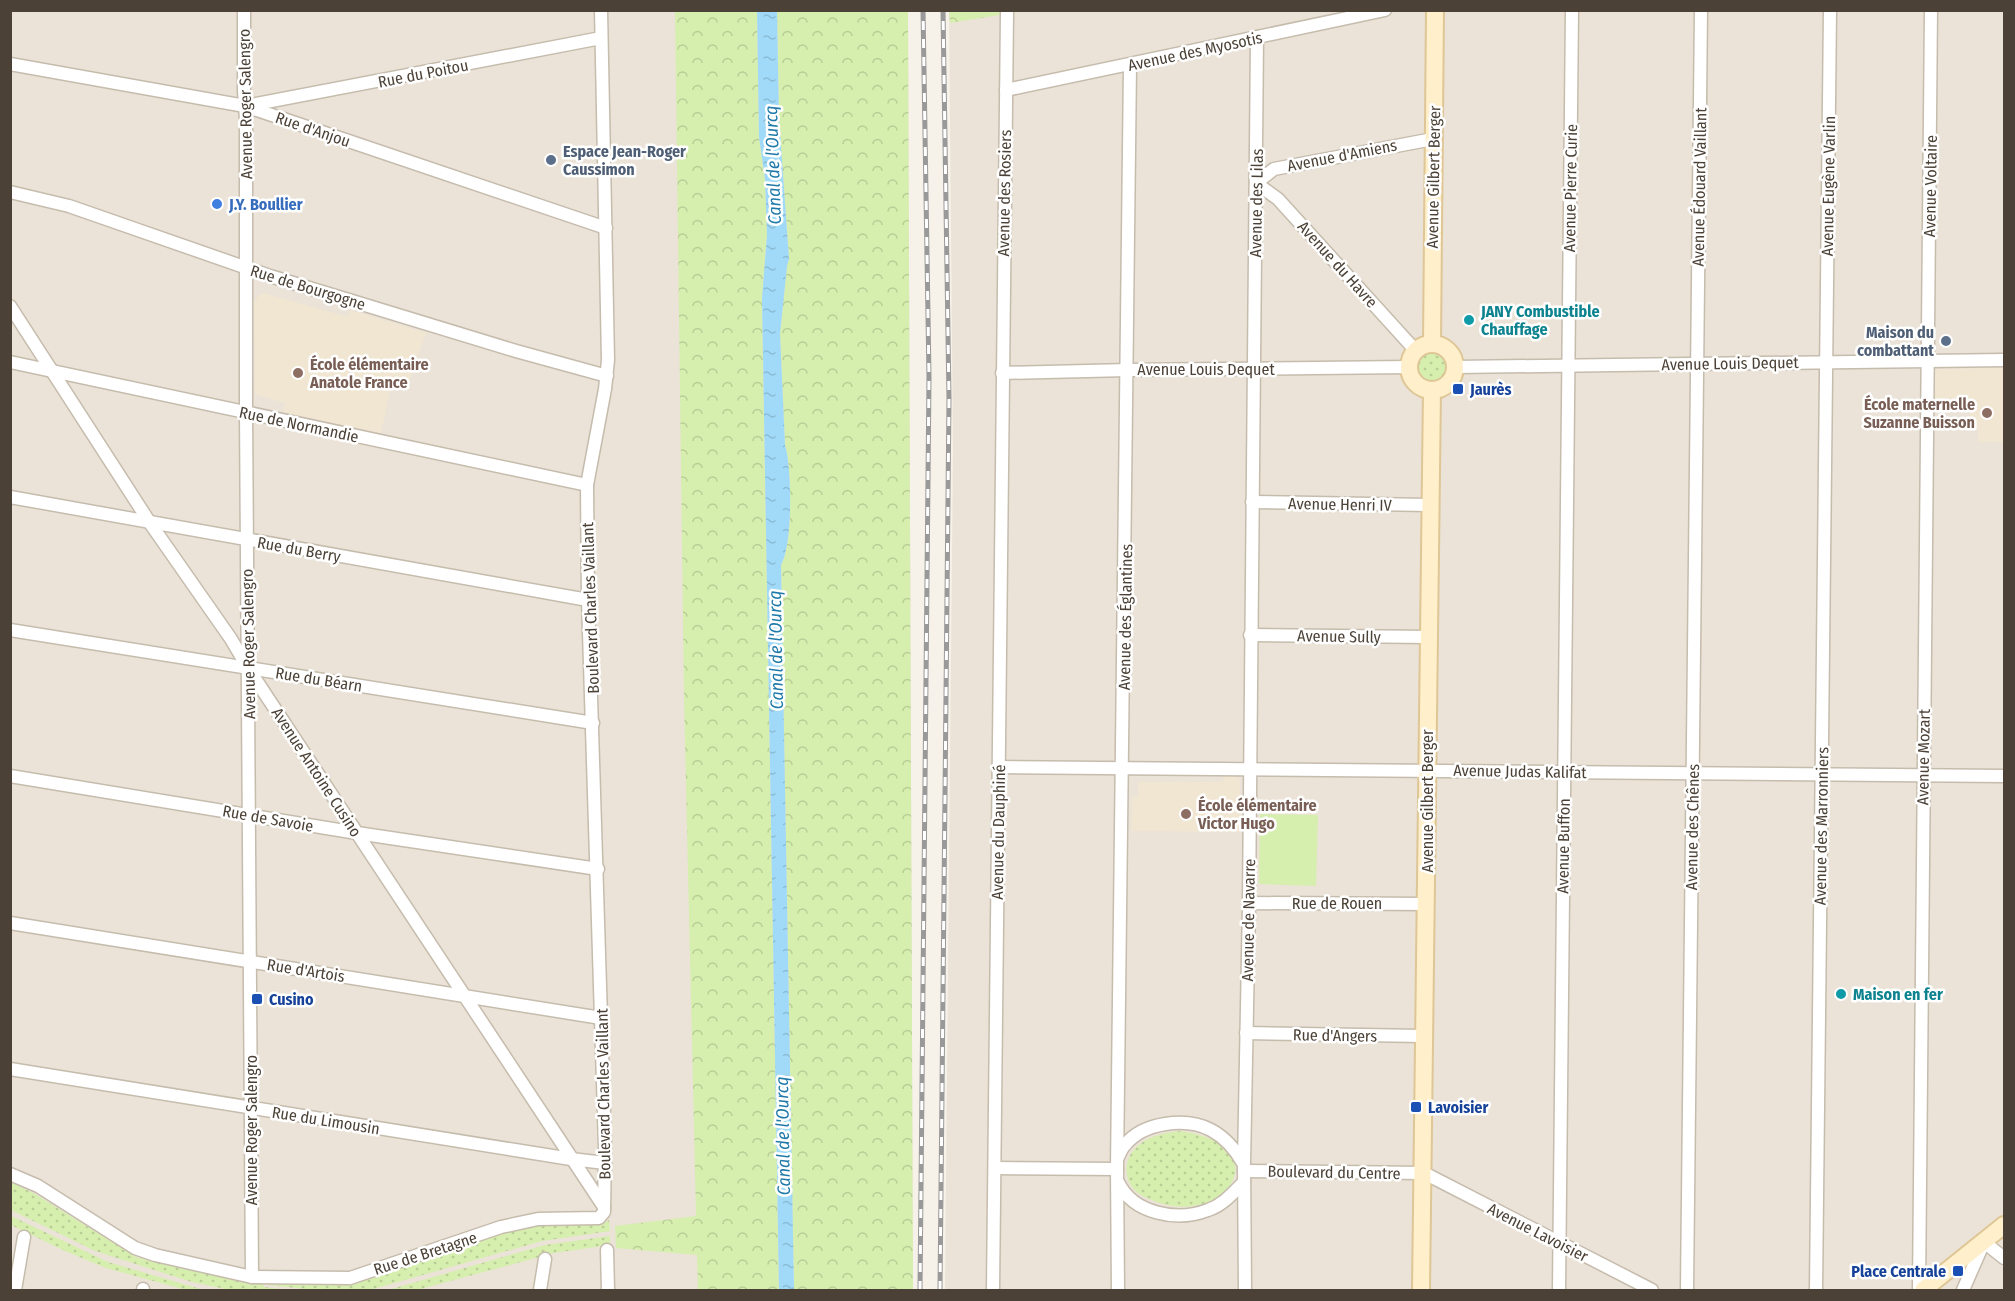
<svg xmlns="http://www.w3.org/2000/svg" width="2015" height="1301" font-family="'Fira Sans Condensed',sans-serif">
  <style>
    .residential { fill: #ebe3d7 }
    .education { fill: #f1e6d2 }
    .grass { fill: url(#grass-dots) }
    .forest { fill: url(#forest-crowns) }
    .pitch { fill: #d6eeae }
    .water { fill: url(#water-ripples) }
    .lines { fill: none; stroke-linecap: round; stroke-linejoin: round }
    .street-casing { stroke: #c6bcad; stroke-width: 15 }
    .secondary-casing { stroke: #dec696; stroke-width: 20 }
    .street { stroke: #fff; stroke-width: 12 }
    .secondary { stroke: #ffefca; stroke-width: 16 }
    .rail-casing { stroke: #999; stroke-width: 5 }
    .rail { stroke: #fff; stroke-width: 3; stroke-dasharray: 9; stroke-linecap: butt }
    .service-dot { fill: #5c6f8a; stroke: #fff; stroke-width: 2 }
    .shop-dot { fill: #3f7fe0; stroke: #fff; stroke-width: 2 }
    .culture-dot { fill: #0f9aa8; stroke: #fff; stroke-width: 2 }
    .education-dot { fill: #8d6e63; stroke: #fff; stroke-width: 2 }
    .transit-dot { fill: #1a4fb4; stroke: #fff; stroke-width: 2 }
    .labels { text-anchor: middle; stroke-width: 5; stroke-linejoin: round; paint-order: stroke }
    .street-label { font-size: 16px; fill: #4b4136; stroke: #fff }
    .service-label { font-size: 16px; font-weight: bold; fill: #4e5e75; stroke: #fff; text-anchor: start }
    .shop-label { font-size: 16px; font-weight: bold; fill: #366cbe; stroke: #fff; text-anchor: start }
    .culture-label { font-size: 16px; font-weight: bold; fill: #0d838f; stroke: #fff; text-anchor: start }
    .education-label { font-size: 16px; font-weight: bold; fill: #785e54; stroke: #fff; text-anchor: start }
    .transit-label { font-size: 16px; font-weight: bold; fill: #164399; stroke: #fff; text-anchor: start }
    .water-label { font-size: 18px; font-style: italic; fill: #1f79a9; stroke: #fff }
  </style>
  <defs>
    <pattern id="grass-dots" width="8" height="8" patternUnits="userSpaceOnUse" patternTransform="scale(1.5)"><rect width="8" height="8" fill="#d6eeae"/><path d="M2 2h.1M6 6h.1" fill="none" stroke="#b9cd96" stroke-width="1.8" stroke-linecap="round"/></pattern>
    <pattern id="forest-crowns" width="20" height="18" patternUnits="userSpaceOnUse" patternTransform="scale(1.5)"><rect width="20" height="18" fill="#d6eeae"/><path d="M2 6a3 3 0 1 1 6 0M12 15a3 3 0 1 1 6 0" fill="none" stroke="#b9cd96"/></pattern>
    <pattern id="water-ripples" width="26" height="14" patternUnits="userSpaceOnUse" patternTransform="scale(1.5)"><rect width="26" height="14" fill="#a0daf8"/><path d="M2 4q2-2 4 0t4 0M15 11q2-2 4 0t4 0" fill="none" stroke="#8bbcd5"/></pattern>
  </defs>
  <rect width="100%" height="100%" fill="#f6f1e9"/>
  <g class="residential">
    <path d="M 10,11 L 908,11 L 913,1290 L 11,1290 Z"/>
    <path d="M 949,11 L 2004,11 L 2004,1290 L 945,1290 L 953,448 Z"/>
  </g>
  <g class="education">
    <path d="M 263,293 L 348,317 L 350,310 L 426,333 L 408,384 L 392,380 L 381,433 L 283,412 L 285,403 L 255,394 L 254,303 L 258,296 Z"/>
    <path d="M 2004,368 L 2004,442 L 1978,442 L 1978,428 L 1969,427 L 1970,399 L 1934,398 L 1934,371 L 1937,369 Z"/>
    <path d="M 1224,776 L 1237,776 L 1240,780 L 1240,832 L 1131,831 L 1132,797 L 1138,797 L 1138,782 L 1223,782 Z"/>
  </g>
  <g class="grass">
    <circle cx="1432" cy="367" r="18"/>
    <path d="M 1179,1131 C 1286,1144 1222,1238 1143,1196 C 1122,1185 1121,1158 1140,1144 C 1151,1135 1166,1133 1179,1131 Z"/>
    <path d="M 11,1182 L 35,1194 L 136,1257 L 168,1265 L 169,1261 L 262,1281 L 264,1287 L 290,1290 L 230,1290 L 192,1282 L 95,1251 L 11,1210 Z"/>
    <path d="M 11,1216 L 108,1262 L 204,1290 L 186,1290 L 106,1268 L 65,1251 L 11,1225 Z"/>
    <path d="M 609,1220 L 610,1231 L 542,1241 L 370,1290 L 315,1290 L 268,1285 L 265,1283 L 354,1283 L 505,1232 L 538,1224 L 604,1223 Z"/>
    <path d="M 610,1236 L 610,1245 L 554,1253 L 417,1290 L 388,1290 L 545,1245 Z"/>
  </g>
  <g class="forest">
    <path d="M 949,10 L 1024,11 L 950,23 Z"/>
    <path d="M 675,11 L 757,11 L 759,137 L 765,179 L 767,235 L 762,298 L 779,1290 L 698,1290 L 697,1255 L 616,1248 L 615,1226 L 696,1216 L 684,700 Z"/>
    <path d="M 777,11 L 908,11 L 913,1290 L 794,1290 L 781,565 C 793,544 792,468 785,445 L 780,334 L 787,266 L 789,259 L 779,118 Z"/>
  </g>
  <path class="pitch" d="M 1260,814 L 1318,815 L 1316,886 L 1259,884 Z"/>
  <path class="water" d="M 757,11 L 777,11 L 779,118 L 789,259 L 787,266 L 780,334 L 785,445 C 792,468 793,544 781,565 L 794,1290 L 779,1290 L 762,298 L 767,235 L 765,179 L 759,137 Z"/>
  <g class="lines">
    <defs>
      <g id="street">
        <path d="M 244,10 L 244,91 L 246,120 L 246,412 L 252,1277"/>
        <path d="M 10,64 L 245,106 L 606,228"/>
        <path d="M 1006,90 L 1385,10"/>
        <path d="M 246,106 L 601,38"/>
        <path d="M 10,192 L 69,206 L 270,276 L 516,351 L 607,376"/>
        <path d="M 10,306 L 150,523 L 231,639 L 248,668 L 604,1207"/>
        <path d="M 1416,351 L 1278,199 L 1256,183 L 1274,169 L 1433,139"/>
        <path d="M 10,362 L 587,485"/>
        <path d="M 1456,367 L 2004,360"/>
        <path d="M 1002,373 L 1128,370 L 1409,367"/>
        <path d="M 10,497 L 588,600"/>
        <path d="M 1252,502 L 1429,505"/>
        <path d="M 10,630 L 593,723"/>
        <path d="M 1250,635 L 1429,637"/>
        <path d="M 999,767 L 2004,776"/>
        <path d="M 10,776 L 357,833 L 598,869"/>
        <path d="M 1249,903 L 1426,904"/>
        <path d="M 10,923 L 601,1018"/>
        <path d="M 1246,1033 L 1423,1036"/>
        <path d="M 10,1069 L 571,1159 L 605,1163"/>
        <path d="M 1118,1157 C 1120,1153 1122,1148 1125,1145 C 1143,1122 1186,1117 1211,1130 C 1226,1138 1235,1149 1243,1163"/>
        <path d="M 995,1168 L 1117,1169"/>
        <path d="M 1244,1171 L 1424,1173 L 1652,1290"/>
        <path d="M 10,1174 L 38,1186 L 135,1248 L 155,1255 L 252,1277 L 350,1278 L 501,1227 L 538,1219 L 599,1218 L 604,1212 L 605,1147 L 588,600 L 587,485 L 605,389 L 608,360 L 601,10"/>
        <path d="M 1118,1182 C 1133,1214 1177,1222 1208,1210 C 1223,1205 1233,1193 1244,1182"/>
        <path d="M 607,1250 L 608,1290"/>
        <path d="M 15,1290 L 24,1237"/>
        <path d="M 143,1290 L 143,1289"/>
        <path d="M 540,1290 L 545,1259"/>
        <path d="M 993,1290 L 1007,13"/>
        <path d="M 1118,1290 L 1117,1169 L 1130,65"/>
        <path d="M 1245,1290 L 1244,1164 L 1249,903 L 1257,37"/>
        <path d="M 1559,1290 L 1572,10"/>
        <path d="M 1687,1290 L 1701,10"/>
        <path d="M 1816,1290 L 1830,10"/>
        <path d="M 1919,1290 L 1931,10"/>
        <path d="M 1963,1290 L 1984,1242 L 2004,1258"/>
      </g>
      <g id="secondary">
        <circle cx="1432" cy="367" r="23"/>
        <path d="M 1432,344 L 1435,10"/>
        <path d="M 1421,1290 L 1432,390"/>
        <path d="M 1923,1290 L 2004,1225"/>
      </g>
    </defs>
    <use href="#street" class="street-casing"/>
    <use href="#secondary" class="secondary-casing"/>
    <use href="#street" class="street"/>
    <use href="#secondary" class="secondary"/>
    <defs>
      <g id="rail">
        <path d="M 920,1290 L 929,377 L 923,10"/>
        <path d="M 940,1290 L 949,399 L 943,10"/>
      </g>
    </defs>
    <use href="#rail" class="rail-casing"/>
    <use href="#rail" class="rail"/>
  </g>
  <g class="service-dot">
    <circle cx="551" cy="160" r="6"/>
    <circle cx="1946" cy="341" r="6"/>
  </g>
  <circle class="shop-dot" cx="217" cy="204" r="6"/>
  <g class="culture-dot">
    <circle cx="1469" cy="320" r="6"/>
    <circle cx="1841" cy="994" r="6"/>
  </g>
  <g class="education-dot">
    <circle cx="298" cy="373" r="6"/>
    <circle cx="1987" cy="413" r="6"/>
    <circle cx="1186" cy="814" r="6"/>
  </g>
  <g class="transit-dot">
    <rect x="1452" y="383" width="12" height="12" rx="3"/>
    <rect x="251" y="993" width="12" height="12" rx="3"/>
    <rect x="1410" y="1101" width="12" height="12" rx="3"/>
    <rect x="1952" y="1265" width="12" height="12" rx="3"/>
  </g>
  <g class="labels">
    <g class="street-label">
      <text transform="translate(1195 51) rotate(-12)" y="6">Avenue des Myosotis</text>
      <text transform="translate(423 73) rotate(-11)" y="6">Rue du Poitou</text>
      <text transform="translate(245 104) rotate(-91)" y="6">Avenue Roger Salengro</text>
      <text transform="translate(313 129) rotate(19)" y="6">Rue d'Anjou</text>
      <text transform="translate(1342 155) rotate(-11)" y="6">Avenue d'Amiens</text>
      <text transform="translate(1433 177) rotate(-89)" y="6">Avenue Gilbert Berger</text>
      <text transform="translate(1828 186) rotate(-89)" y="6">Avenue Eugène Varlin</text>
      <text transform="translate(1930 186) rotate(-89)" y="6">Avenue Voltaire</text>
      <text transform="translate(1699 187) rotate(-89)" y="6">Avenue Édouard Vaillant</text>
      <text transform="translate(1570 188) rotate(-89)" y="6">Avenue Pierre Curie</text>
      <text transform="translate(1004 193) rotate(-89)" y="6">Avenue des Rosiers</text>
      <text transform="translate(1256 203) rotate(-89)" y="6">Avenue des Lilas</text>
      <text transform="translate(1338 264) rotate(48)" y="6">Avenue du Havre</text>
      <text transform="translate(308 287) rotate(17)" y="6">Rue de Bourgogne</text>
      <text transform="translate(1730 363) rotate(-1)" y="6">Avenue Louis Dequet</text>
      <text x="1206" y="375">Avenue Louis Dequet</text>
      <text transform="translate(299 424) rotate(12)" y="6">Rue de Normandie</text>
      <text transform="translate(1340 504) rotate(1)" y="6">Avenue Henri IV</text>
      <text transform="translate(299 549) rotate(10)" y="6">Rue du Berry</text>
      <text transform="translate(590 608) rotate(-92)" y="6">Boulevard Charles Vaillant</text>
      <text transform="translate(1125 617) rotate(-89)" y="6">Avenue des Églantines</text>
      <text transform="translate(1339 636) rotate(1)" y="6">Avenue Sully</text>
      <text transform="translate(248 644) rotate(-91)" y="6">Avenue Roger Salengro</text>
      <text transform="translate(319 679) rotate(9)" y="6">Rue du Béarn</text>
      <text transform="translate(1923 757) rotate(-89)" y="6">Avenue Mozart</text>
      <text transform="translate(1520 771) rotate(1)" y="6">Avenue Judas Kalifat</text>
      <text transform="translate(317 772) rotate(57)" y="6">Avenue Antoine Cusino</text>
      <text transform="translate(1427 801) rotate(-90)" y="6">Avenue Gilbert Berger</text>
      <text transform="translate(268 818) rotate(10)" y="6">Rue de Savoie</text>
      <text transform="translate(1821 826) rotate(-89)" y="6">Avenue des Marronniers</text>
      <text transform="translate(1692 827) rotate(-89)" y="6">Avenue des Chênes</text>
      <text transform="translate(998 832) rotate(-89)" y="6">Avenue du Dauphiné</text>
      <text transform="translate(1563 846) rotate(-89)" y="6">Avenue Buffon</text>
      <text x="1337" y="909">Rue de Rouen</text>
      <text transform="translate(1248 920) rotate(-89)" y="6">Avenue de Navarre</text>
      <text transform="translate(306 970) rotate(9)" y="6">Rue d'Artois</text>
      <text transform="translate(1335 1035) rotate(1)" y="6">Rue d'Angers</text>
      <text transform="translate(603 1094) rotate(-91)" y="6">Boulevard Charles Vaillant</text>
      <text transform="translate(326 1120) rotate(9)" y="6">Rue du Limousin</text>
      <text transform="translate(251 1130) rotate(-90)" y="6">Avenue Roger Salengro</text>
      <text transform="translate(1334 1172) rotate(1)" y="6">Boulevard du Centre</text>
      <text transform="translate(1538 1232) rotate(27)" y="6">Avenue Lavoisier</text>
      <text transform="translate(425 1253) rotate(-18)" y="6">Rue de Bretagne</text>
    </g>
    <g class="service-label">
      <text x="563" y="157">Espace Jean-Roger<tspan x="563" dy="18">Caussimon</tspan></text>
      <text x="1934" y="338" text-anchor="end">Maison du<tspan x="1934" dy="18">combattant</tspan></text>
    </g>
    <g class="shop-label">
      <text x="229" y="210">J.Y. Boullier</text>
    </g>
    <g class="culture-label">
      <text x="1481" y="317">JANY Combustible<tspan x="1481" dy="18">Chauffage</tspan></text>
      <text x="1853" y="1000">Maison en fer</text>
    </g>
    <g class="education-label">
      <text x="310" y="370">École élémentaire<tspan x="310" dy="18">Anatole France</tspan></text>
      <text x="1975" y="410" text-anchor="end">École maternelle<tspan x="1975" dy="18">Suzanne Buisson</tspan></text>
      <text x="1198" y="811">École élémentaire<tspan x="1198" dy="18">Victor Hugo</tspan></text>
    </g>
    <g class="transit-label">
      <text x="1470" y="395">Jaurès</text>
      <text x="269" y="1005">Cusino</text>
      <text x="1428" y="1113">Lavoisier</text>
      <text x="1946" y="1277" text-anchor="end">Place Centrale</text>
    </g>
    <g class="water-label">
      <text transform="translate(773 165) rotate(-92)" y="6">Canal de l'Ourcq</text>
      <text transform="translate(776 650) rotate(-91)" y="6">Canal de l'Ourcq</text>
      <text transform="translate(783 1136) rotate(-91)" y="6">Canal de l'Ourcq</text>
    </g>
  </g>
  <rect width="2015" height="1301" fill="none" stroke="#4b4136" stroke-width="24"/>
</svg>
